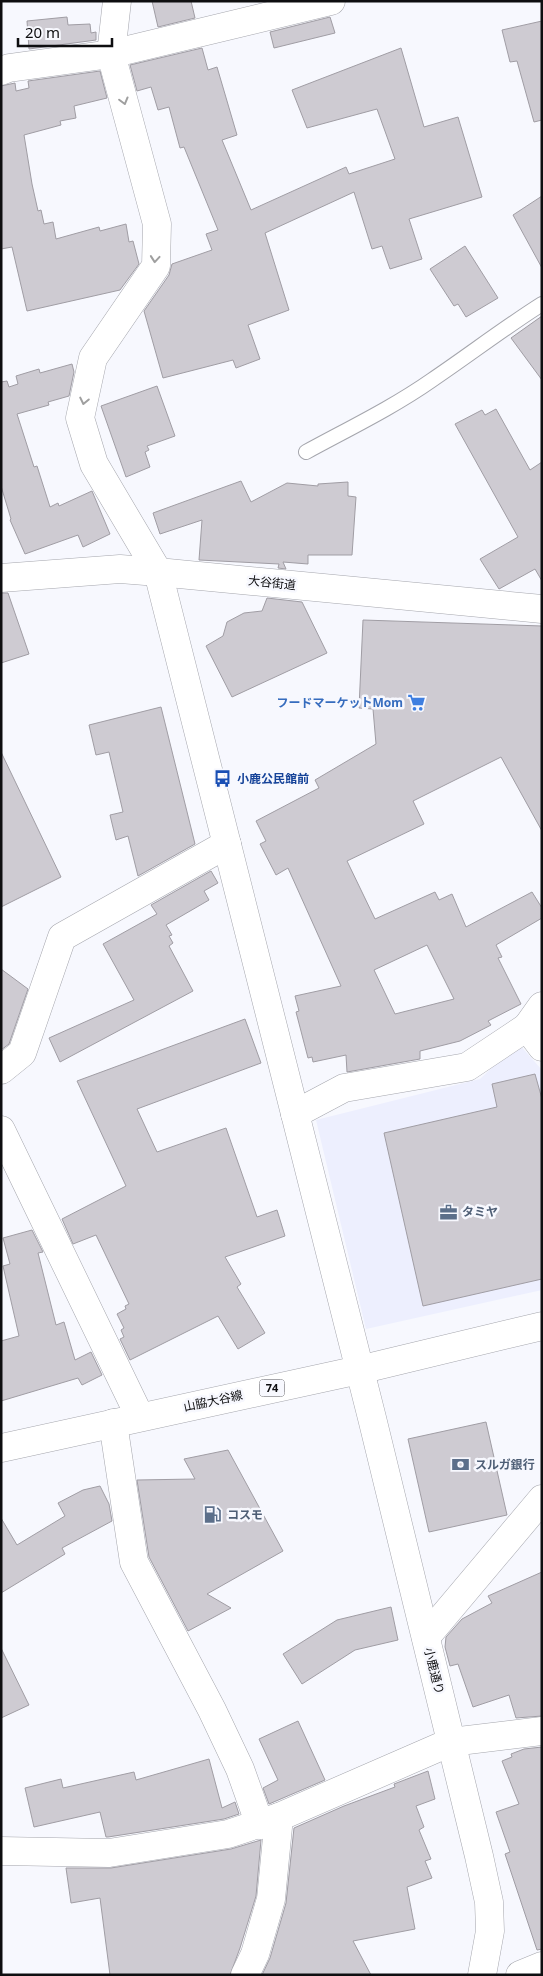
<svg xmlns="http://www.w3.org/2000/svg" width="543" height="1976" font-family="'Noto Sans','Noto Sans JP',sans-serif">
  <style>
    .built { fill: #edeffe }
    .building { fill: #cecbd2; stroke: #a09da4; fill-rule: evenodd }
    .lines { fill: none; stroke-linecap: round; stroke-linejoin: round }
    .lane-casing { stroke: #a5a6ad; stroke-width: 16 }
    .street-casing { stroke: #a5a6ad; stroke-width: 29 }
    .secondary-casing { stroke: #a5a6ad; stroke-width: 29 }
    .primary-casing { stroke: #a5a6ad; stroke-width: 29 }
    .lane { stroke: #fff; stroke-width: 14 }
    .street { stroke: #fff; stroke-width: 28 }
    .secondary { stroke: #fff; stroke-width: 28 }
    .primary { stroke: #fff; stroke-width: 28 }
    .oneway { stroke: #9f9f9f }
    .labels { text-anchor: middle; stroke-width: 5; stroke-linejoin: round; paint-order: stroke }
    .shield { fill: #f7f8fe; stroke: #545457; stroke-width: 1 }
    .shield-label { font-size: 11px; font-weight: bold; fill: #0e0e10 }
    .street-label { font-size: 12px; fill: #0e0e10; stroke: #f7f8fe }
    .shop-label { font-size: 12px; font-weight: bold; fill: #366cbe; stroke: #f7f8fe; text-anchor: end }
    .transit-label { font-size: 12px; font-weight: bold; fill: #164399; stroke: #f7f8fe; text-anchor: start }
    .service-label { font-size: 12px; font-weight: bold; fill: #4e5e75; stroke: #f7f8fe; text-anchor: start }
  </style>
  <rect width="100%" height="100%" fill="#f7f8fe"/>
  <path class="built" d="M 518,1043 L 542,1070 L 542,1290 L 366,1329 L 316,1120 L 480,1079 Z"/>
  <g class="building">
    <path d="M 152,1 L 191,1 L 195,18 L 158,27 Z"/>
    <path d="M 67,17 L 68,25 L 90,24 L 91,33 L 96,32 L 96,40 L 29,49 L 27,21 Z"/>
    <path d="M 330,17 L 335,33 L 274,48 L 270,32 Z"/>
    <path d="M 542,21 L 542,120 L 534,122 L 517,61 L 510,62 L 502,30 Z"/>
    <path d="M 202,48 L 208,70 L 217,67 L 237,135 L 222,140 L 251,210 L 346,167 L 349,174 L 395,159 L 377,109 L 307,128 L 292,90 L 401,48 L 424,127 L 458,117 L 482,197 L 409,219 L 422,259 L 390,269 L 382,246 L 372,249 L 354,192 L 265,233 L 289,310 L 248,325 L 260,359 L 236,368 L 233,360 L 163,378 L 144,311 L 169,275 L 172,264 L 212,250 L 206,234 L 218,230 L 184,147 L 180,148 L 169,107 L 158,110 L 151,87 L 137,91 L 130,65 Z"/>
    <path d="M 100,71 L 107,98 L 74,106 L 76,118 L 60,121 L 61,125 L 24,135 L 32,184 L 38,211 L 41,210 L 44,224 L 53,222 L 56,239 L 99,227 L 100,231 L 126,224 L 129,242 L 133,241 L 139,264 L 120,290 L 27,311 L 12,247 L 1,249 L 1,86 L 15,83 L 16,91 L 29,88 L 28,81 Z"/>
    <path d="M 542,196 L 542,268 L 513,215 Z"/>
    <path d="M 465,246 L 498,298 L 466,317 L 458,304 L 454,306 L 430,269 Z"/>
    <path d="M 542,316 L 542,380 L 511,338 Z"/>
    <path d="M 72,364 L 74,372 L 69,396 L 48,402 L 49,405 L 17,414 L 34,467 L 37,466 L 50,507 L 58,503 L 59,506 L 92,491 L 110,534 L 83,547 L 78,535 L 25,554 L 10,520 L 11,519 L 1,486 L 1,382 L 7,381 L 9,387 L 18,384 L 16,376 L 39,369 L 40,373 Z"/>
    <path d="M 157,386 L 175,436 L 147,446 L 149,450 L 145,452 L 150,467 L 126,477 L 101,406 Z"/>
    <path d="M 496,409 L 530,470 L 542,462 L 542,581 L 535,569 L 499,589 L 480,559 L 518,537 L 455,424 L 482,410 L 485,415 Z"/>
    <path d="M 241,481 L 251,502 L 287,483 L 318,486 L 318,484 L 348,482 L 348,496 L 356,497 L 352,555 L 308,555 L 308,564 L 283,562 L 286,569 L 278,568 L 279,564 L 199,560 L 202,520 L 160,534 L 153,513 Z"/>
    <path d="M 1,593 L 8,593 L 29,654 L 1,663 Z"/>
    <path d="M 267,598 L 302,602 L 327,653 L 232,697 L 206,646 L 223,636 L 227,622 L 244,613 L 262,611 Z"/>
    <path d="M 363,620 L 542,626 L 542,831 L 501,757 L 413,801 L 424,824 L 347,861 L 375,919 L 435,892 L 439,900 L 452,894 L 466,927 L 532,892 L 542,908 L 542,918 L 496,945 L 502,957 L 498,958 L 521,1004 L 488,1021 L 491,1025 L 460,1041 L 420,1051 L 420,1059 L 347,1072 L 346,1055 L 313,1062 L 312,1057 L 308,1058 L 296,1012 L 299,1011 L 295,996 L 341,986 L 288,868 L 276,875 L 260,844 L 266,841 L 256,821 L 319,788 L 315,780 L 376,744 L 373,709 L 359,708 ZM 427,945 L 454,999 L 395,1014 L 374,970 Z"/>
    <path d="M 161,707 L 195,844 L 138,876 L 128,836 L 116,840 L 110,815 L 123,812 L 109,752 L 96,755 L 89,725 Z"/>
    <path d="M 1,752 L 61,877 L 1,907 Z"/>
    <path d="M 211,871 L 218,883 L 204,891 L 209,900 L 166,925 L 172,935 L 169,936 L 173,943 L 169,946 L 193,991 L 60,1062 L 49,1038 L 134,1000 L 103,944 L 157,914 L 151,905 Z"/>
    <path d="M 1,969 L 28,989 L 9,1044 L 1,1050 Z"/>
    <path d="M 245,1019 L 261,1063 L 137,1109 L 157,1152 L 226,1128 L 257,1217 L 277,1210 L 285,1236 L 225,1257 L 241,1284 L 237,1287 L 265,1333 L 238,1349 L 218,1316 L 130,1360 L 120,1339 L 124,1337 L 121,1330 L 124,1328 L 117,1314 L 126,1309 L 125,1306 L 129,1304 L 96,1235 L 73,1244 L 62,1219 L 126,1186 L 77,1081 Z"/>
    <path d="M 535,1074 L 542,1099 L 542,1279 L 423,1306 L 384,1133 L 497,1107 L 492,1084 Z"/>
    <path d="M 32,1230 L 43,1252 L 38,1253 L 56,1325 L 64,1322 L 75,1360 L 91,1352 L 102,1375 L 82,1385 L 78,1378 L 1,1401 L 1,1341 L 19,1336 L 3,1266 L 10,1264 L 3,1238 Z"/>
    <path d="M 486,1422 L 507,1515 L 429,1532 L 408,1439 Z"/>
    <path d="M 228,1450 L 283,1551 L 207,1594 L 231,1608 L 188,1631 L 149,1557 L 137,1480 L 195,1479 L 184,1459 Z"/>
    <path d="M 100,1486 L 109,1504 L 112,1521 L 62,1548 L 65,1554 L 1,1593 L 1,1518 L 17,1545 L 65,1516 L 58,1503 L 83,1490 Z"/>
    <path d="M 542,1572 L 542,1716 L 516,1718 L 509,1695 L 473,1707 L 458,1664 L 450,1666 L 445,1647 L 446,1637 L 462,1619 L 492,1603 L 488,1596 Z"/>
    <path d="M 391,1607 L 398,1640 L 355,1650 L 302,1684 L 283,1654 L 337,1620 Z"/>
    <path d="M 1,1648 L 29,1705 L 1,1718 Z"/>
    <path d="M 298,1721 L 325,1780 L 269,1804 L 263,1788 L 278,1780 L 259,1739 Z"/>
    <path d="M 542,1747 L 542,1949 L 537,1950 L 505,1854 L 510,1852 L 496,1812 L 519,1804 L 502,1761 L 512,1757 L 511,1754 L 524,1749 Z"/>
    <path d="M 209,1759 L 222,1808 L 235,1802 L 239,1814 L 224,1819 L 108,1837 L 106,1837 L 100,1812 L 34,1827 L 25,1788 L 61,1779 L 63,1788 L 134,1772 L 136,1780 Z"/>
    <path d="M 428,1771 L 435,1799 L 416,1806 L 424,1827 L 419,1830 L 431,1859 L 425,1861 L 432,1878 L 407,1887 L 415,1929 L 353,1941 L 371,1975 L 262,1975 L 270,1958 L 286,1903 L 294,1828 L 344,1806 L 395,1787 L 394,1784 Z"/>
    <path d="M 261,1840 L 256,1896 L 240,1948 L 230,1975 L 110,1975 L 100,1898 L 71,1903 L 66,1868 L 111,1868 L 231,1849 Z"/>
  </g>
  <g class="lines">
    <defs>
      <path id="lane" d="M 306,452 C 348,429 392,408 432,380 C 469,355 504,328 542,304"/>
      <g id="street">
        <path d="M 117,1 L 111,54 L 157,224 L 156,266 L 93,358 L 80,418 L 94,464 L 158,572"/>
        <path d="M 1,71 L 9,68 L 111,54 L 331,1"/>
        <path d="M 542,1006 L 527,1027 L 542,1047"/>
        <path d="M 1,1070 L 22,1053 L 62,937 L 227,844"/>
        <path d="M 295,1114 L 344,1088 L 467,1067 L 527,1027"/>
        <path d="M 1,1130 L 140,1417"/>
        <path d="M 113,1423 L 134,1562 L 212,1710 L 240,1769 L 260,1825"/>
        <path d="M 1,1851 L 109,1853 L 228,1834 L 279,1817 L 451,1742 L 542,1731"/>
        <path d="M 245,1975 L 255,1954 L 271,1899 L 279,1817"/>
      </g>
      <g id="secondary">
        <path d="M 158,572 L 372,1418 L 479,1856 L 489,1902 L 490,1931 L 482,1975"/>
        <path d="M 1,578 L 120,569 L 158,572 L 542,609"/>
        <path d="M 426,1637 L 542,1499"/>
        <path d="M 520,1975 L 542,1966"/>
      </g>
      <path id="primary" d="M 1,1448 L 359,1370 L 542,1326"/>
    </defs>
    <use href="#lane" class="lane-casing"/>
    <use href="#street" class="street-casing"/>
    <use href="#secondary" class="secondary-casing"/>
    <use href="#primary" class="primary-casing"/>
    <use href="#lane" class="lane"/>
    <use href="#street" class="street"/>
    <use href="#secondary" class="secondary"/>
    <use href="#primary" class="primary"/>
  </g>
  <defs><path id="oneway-chevron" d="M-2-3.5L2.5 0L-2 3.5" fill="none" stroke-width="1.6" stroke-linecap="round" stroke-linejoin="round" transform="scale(1.25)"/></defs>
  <g class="oneway">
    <use href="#oneway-chevron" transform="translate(124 101) rotate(75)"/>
    <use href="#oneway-chevron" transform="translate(155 259) rotate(95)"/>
    <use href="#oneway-chevron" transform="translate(84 401) rotate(102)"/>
  </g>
  <defs>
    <symbol id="supermarket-bare" viewBox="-9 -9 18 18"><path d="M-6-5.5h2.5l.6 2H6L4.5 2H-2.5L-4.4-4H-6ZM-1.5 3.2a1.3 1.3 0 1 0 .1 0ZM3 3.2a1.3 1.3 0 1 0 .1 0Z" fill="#3f7fe0" stroke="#f7f8fe" stroke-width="2.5" paint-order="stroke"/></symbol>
    <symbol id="bus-bare" viewBox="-9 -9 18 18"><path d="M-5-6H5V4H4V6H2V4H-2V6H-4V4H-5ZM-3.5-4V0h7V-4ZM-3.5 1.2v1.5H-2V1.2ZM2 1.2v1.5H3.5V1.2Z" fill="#1a4fb4" stroke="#f7f8fe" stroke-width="2.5" paint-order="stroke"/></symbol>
    <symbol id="office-bare" viewBox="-9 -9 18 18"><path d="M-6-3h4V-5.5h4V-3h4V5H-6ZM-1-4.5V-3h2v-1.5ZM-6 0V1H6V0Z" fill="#5c6f8a" stroke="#f7f8fe" stroke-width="2.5" paint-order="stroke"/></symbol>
    <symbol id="bank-bare" viewBox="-9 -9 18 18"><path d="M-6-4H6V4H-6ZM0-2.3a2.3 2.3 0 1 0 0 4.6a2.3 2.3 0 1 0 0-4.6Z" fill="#5c6f8a" stroke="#f7f8fe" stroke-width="2.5" paint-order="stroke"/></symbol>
    <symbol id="fuel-bare" viewBox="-9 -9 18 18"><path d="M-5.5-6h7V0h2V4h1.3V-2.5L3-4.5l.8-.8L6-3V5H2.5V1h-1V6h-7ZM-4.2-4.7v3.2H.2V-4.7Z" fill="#5c6f8a" stroke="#f7f8fe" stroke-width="2.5" paint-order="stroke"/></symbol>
  </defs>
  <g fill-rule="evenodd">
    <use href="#supermarket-bare" x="404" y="690" width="25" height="25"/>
    <use href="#bus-bare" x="210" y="766" width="25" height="25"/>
    <use href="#office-bare" x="436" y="1200" width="25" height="25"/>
    <use href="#bank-bare" x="448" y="1452" width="25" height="25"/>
    <use href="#fuel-bare" x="200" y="1502" width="25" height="25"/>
  </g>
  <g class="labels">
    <rect class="shield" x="259.5" y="1379.5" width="25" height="17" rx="4"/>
    <g class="shield-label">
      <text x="272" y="1392">74</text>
    </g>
    <g class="street-label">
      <text transform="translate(272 583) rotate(6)" y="4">大谷街道</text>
      <text transform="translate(213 1401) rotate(-12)" y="4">山脇大谷線</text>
      <text transform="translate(434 1671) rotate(76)" y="4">小鹿通り</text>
    </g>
    <g class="shop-label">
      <text x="403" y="707">フードマーケットMom</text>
    </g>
    <g class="transit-label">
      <text x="237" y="783">小鹿公民館前</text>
    </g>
    <g class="service-label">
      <text x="462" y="1216">タミヤ</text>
      <text x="475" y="1469">スルガ銀行</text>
      <text x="227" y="1519">コスモ</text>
    </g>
  </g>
  <rect width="543" height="1976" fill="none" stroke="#0e0e10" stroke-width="5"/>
  <path d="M18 38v8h94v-8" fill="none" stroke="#0e0e10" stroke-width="2.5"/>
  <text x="25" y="38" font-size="15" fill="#0e0e10" stroke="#f7f8fe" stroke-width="4" paint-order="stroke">20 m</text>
</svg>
